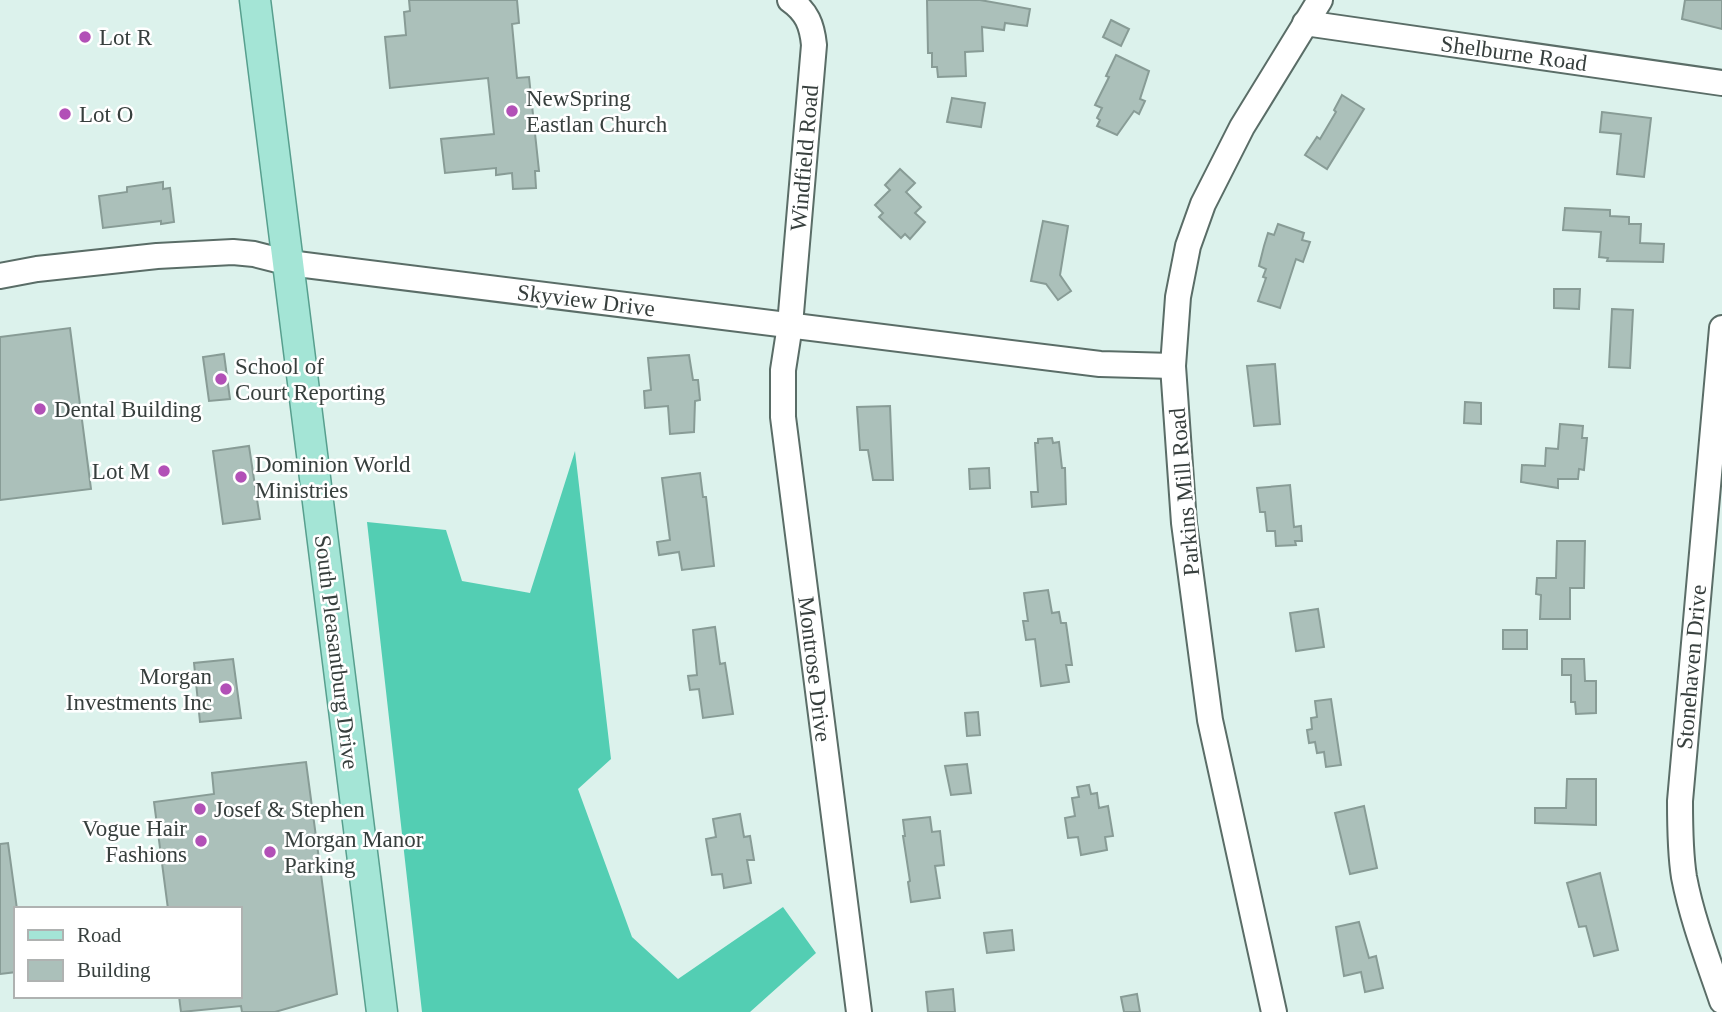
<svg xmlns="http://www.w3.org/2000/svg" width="1722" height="1012" font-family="'Times New Roman',serif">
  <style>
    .forest { fill: #53ceb3 }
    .building { fill: #abc0ba; stroke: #889c96; stroke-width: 2 }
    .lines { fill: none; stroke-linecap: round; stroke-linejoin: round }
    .minor-casing { stroke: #5a6d67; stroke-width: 28 }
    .major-casing { stroke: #579f8e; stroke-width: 33 }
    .minor { stroke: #fff; stroke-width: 24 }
    .major { stroke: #a4e5d6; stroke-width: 30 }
    .poi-dot { fill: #b250b7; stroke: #fff; stroke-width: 2.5 }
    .labels { text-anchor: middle; stroke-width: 5; stroke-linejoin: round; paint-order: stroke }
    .poi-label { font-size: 23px; fill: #373f3d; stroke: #fff; text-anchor: start }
    .street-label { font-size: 23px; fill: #373f3d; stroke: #fff }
  </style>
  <rect width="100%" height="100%" fill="#dcf2ec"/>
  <path class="forest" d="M 575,451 L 611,759 L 578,789 L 632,937 L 678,979 L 783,907 L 816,953 L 750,1012 L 422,1012 L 367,522 L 446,530 L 462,581 L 530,593 Z"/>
  <g class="building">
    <path d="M 409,0 L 517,0 L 519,23 L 512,24 L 517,78 L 529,77 L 539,171 L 535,171 L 536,188 L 513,189 L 512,173 L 496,175 L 496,168 L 445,173 L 441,139 L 494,134 L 488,78 L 390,88 L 385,37 L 406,35 L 404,12 L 410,11 Z"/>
    <path d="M 927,0 L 980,0 L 1030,9 L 1027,26 L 1005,23 L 1004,30 L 982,27 L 983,51 L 965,52 L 966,76 L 938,77 L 937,67 L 932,67 L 932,53 L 928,53 Z"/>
    <path d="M 1685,0 L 1722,0 L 1722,29 L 1682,19 Z"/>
    <path d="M 1111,20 L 1129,29 L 1121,46 L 1103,37 Z"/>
    <path d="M 1116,55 L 1149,71 L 1140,99 L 1145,101 L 1139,114 L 1134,111 L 1117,135 L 1097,126 L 1100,120 L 1097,118 L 1102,108 L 1095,105 L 1109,77 L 1106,76 Z"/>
    <path d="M 1342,95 L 1364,109 L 1327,169 L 1305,155 L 1317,137 L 1320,139 L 1336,112 L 1334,110 Z"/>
    <path d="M 952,98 L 985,103 L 981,127 L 947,122 Z"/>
    <path d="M 1602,112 L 1651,118 L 1644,177 L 1617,174 L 1621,134 L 1600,132 Z"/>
    <path d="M 900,169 L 915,183 L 906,192 L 921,207 L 915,213 L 925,222 L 910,239 L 905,234 L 901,238 L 879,217 L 883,213 L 875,205 L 890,190 L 885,185 Z"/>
    <path d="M 163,182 L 163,189 L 170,188 L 174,222 L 161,224 L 161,221 L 103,228 L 99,196 L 127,192 L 127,187 Z"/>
    <path d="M 1565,208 L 1610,210 L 1610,216 L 1629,217 L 1629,224 L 1641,224 L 1640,243 L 1664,244 L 1663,262 L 1607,261 L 1608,258 L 1599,257 L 1601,232 L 1563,230 Z"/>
    <path d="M 1043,221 L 1068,226 L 1060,275 L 1071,291 L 1058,300 L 1046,284 L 1031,281 Z"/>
    <path d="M 1278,224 L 1304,233 L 1302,240 L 1310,242 L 1303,262 L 1296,259 L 1280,308 L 1258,301 L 1266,278 L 1263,277 L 1266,269 L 1259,266 L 1264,246 L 1268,233 L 1274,235 Z"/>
    <path d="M 1554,289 L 1580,289 L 1579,309 L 1554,308 Z"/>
    <path d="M 1612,309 L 1633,310 L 1630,368 L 1609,367 Z"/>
    <path d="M 70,328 L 91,489 L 0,500 L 0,337 Z"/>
    <path d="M 224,354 L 230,399 L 209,401 L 203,357 Z"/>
    <path d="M 689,355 L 693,380 L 698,380 L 700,400 L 695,401 L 694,432 L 670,434 L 668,406 L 645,408 L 644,391 L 651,390 L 648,358 Z"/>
    <path d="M 1275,364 L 1280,424 L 1254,426 L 1247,366 Z"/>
    <path d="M 1465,402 L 1481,403 L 1481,424 L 1464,423 Z"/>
    <path d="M 890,406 L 893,480 L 873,480 L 868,450 L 860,450 L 857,407 Z"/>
    <path d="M 1560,424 L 1583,426 L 1582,438 L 1587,438 L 1584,470 L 1579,469 L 1578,479 L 1558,479 L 1558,488 L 1521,482 L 1522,465 L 1545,466 L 1546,448 L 1558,449 Z"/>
    <path d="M 1052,438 L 1053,443 L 1059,442 L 1062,468 L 1065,468 L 1066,504 L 1032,507 L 1031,492 L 1038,492 L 1035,443 L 1038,443 L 1038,439 Z"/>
    <path d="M 249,446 L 260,519 L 223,524 L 213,451 Z"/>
    <path d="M 989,468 L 990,488 L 970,489 L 969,469 Z"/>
    <path d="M 700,473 L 703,497 L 706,497 L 714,566 L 682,570 L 679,552 L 659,555 L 657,542 L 670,540 L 662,478 Z"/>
    <path d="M 1290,485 L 1294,527 L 1301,526 L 1302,541 L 1295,541 L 1296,545 L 1276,546 L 1275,531 L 1267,531 L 1265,512 L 1260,512 L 1257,488 Z"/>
    <path d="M 1557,541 L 1585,541 L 1584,588 L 1570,588 L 1570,619 L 1540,619 L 1541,595 L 1536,594 L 1537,578 L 1556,578 Z"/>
    <path d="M 1048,590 L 1052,613 L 1059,612 L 1061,623 L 1066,623 L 1072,665 L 1066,665 L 1069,682 L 1041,686 L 1035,639 L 1026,640 L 1023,621 L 1028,621 L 1024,593 Z"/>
    <path d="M 1318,609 L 1324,647 L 1296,651 L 1290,613 Z"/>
    <path d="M 715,627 L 720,664 L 725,663 L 733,714 L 703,718 L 699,689 L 690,690 L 688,676 L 697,675 L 693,630 Z"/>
    <rect x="1503" y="630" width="24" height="19"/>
    <path d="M 233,659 L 241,718 L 200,722 L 194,663 Z"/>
    <path d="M 1562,659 L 1584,659 L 1585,681 L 1596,681 L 1596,713 L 1576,714 L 1575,702 L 1571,702 L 1571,675 L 1562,675 Z"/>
    <path d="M 1331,699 L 1341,765 L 1326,767 L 1324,752 L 1317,753 L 1315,742 L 1309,743 L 1307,730 L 1312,729 L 1311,718 L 1317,717 L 1315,701 Z"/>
    <path d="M 978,712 L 980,735 L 967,736 L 965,713 Z"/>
    <path d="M 306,762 L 337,994 L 275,1012 L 242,1012 L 241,1006 L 181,1012 L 179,996 L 240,996 L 240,909 L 168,909 L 154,802 L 214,794 L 212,773 Z"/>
    <path d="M 967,764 L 971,793 L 951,795 L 945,766 Z"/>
    <path d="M 1567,779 L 1596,779 L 1596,825 L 1535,823 L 1535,808 L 1566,808 Z"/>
    <path d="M 1089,785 L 1091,794 L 1097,793 L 1099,808 L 1108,806 L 1113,836 L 1105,837 L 1107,850 L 1081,855 L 1078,837 L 1068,838 L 1065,818 L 1075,816 L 1072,798 L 1079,797 L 1077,787 Z"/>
    <path d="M 1364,806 L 1377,868 L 1350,874 L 1335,813 Z"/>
    <path d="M 740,814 L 744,837 L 750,836 L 754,860 L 747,860 L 751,883 L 724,888 L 722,874 L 712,875 L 706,839 L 716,837 L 713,819 Z"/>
    <path d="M 930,817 L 932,832 L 940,831 L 944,865 L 935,866 L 940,898 L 911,902 L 908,882 L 910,881 L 903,836 L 905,836 L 903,820 Z"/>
    <path d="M 8,843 L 17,909 L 16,972 L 0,974 L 0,844 Z"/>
    <path d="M 1600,873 L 1618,950 L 1594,956 L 1586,926 L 1579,927 L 1567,883 Z"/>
    <path d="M 1359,922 L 1369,958 L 1376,956 L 1383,988 L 1365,992 L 1361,972 L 1344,976 L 1336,927 Z"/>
    <path d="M 1012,930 L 1014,950 L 987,953 L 984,933 Z"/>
    <path d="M 953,989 L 955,1012 L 928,1012 L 926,992 Z"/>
    <path d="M 1137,994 L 1140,1012 L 1124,1012 L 1121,997 Z"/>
  </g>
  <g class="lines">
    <defs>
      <g id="minor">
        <path d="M 790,0 C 807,12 812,25 814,45 L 790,325 L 783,370 L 783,417 L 859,1012"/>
        <path d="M 1305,23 L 1722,83"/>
        <path d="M 0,276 L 37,269 L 157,256 L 233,252 L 254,254 L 289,263 L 1100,364 L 1173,366"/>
        <path d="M 1722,328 L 1680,801 C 1680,826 1680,852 1684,877 C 1692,919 1708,960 1722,1001"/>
        <path d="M 1274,1012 L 1210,720 L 1184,523 L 1173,366 L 1178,297 L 1188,246 L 1203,204 L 1242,127 L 1320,0"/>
      </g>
      <path id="major" d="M 255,0 L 382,1012"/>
    </defs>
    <use href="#minor" class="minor-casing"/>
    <use href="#major" class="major-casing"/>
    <use href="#minor" class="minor"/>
    <use href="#major" class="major"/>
  </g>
  <g class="poi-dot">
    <circle cx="85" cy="37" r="7"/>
    <circle cx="512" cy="111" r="7"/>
    <circle cx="65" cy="114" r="7"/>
    <circle cx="221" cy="379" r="7"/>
    <circle cx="40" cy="409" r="7"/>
    <circle cx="164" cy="471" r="7"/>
    <circle cx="241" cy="477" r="7"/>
    <circle cx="226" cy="689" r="7"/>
    <circle cx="200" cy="809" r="7"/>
    <circle cx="201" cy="841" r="7"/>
    <circle cx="270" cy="852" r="7"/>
  </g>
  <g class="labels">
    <g class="poi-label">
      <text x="99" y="45">Lot R</text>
      <text x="526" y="106">NewSpring<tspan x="526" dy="26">Eastlan Church</tspan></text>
      <text x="79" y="122">Lot O</text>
      <text x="235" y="374">School of<tspan x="235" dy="26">Court Reporting</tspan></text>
      <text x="54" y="417">Dental Building</text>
      <text x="255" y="472">Dominion World<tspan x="255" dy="26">Ministries</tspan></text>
      <text x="150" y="479" text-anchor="end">Lot M</text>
      <text x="212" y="684" text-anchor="end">Morgan<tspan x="212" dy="26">Investments Inc</tspan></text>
      <text x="214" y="817">Josef &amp; Stephen</text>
      <text x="187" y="836" text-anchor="end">Vogue Hair<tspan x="187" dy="26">Fashions</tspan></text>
      <text x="284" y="847">Morgan Manor<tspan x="284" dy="26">Parking</tspan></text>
    </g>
    <g class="street-label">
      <text transform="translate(1514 53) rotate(8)" y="8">Shelburne Road</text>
      <text transform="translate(804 158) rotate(-85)" y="8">Windfield Road</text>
      <text transform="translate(586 300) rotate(7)" y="8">Skyview Drive</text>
      <text transform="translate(1184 492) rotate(-95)" y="8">Parkins Mill Road</text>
      <text transform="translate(337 652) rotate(83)" y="8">South Pleasantburg Drive</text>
      <text transform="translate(1691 667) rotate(-85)" y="8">Stonehaven Drive</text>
      <text transform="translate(815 669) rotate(83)" y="8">Montrose Drive</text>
    </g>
  </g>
  <rect x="14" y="907" width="228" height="91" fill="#ffffff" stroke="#afb2b1" stroke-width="2"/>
  <rect x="28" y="930" width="35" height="10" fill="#a4e5d6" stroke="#afb2b1" stroke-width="2"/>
  <text x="77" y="942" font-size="21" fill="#373f3d">Road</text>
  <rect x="28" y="960" width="35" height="21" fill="#abc0ba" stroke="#afb2b1" stroke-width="2"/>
  <text x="77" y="977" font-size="21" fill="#373f3d">Building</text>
</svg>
